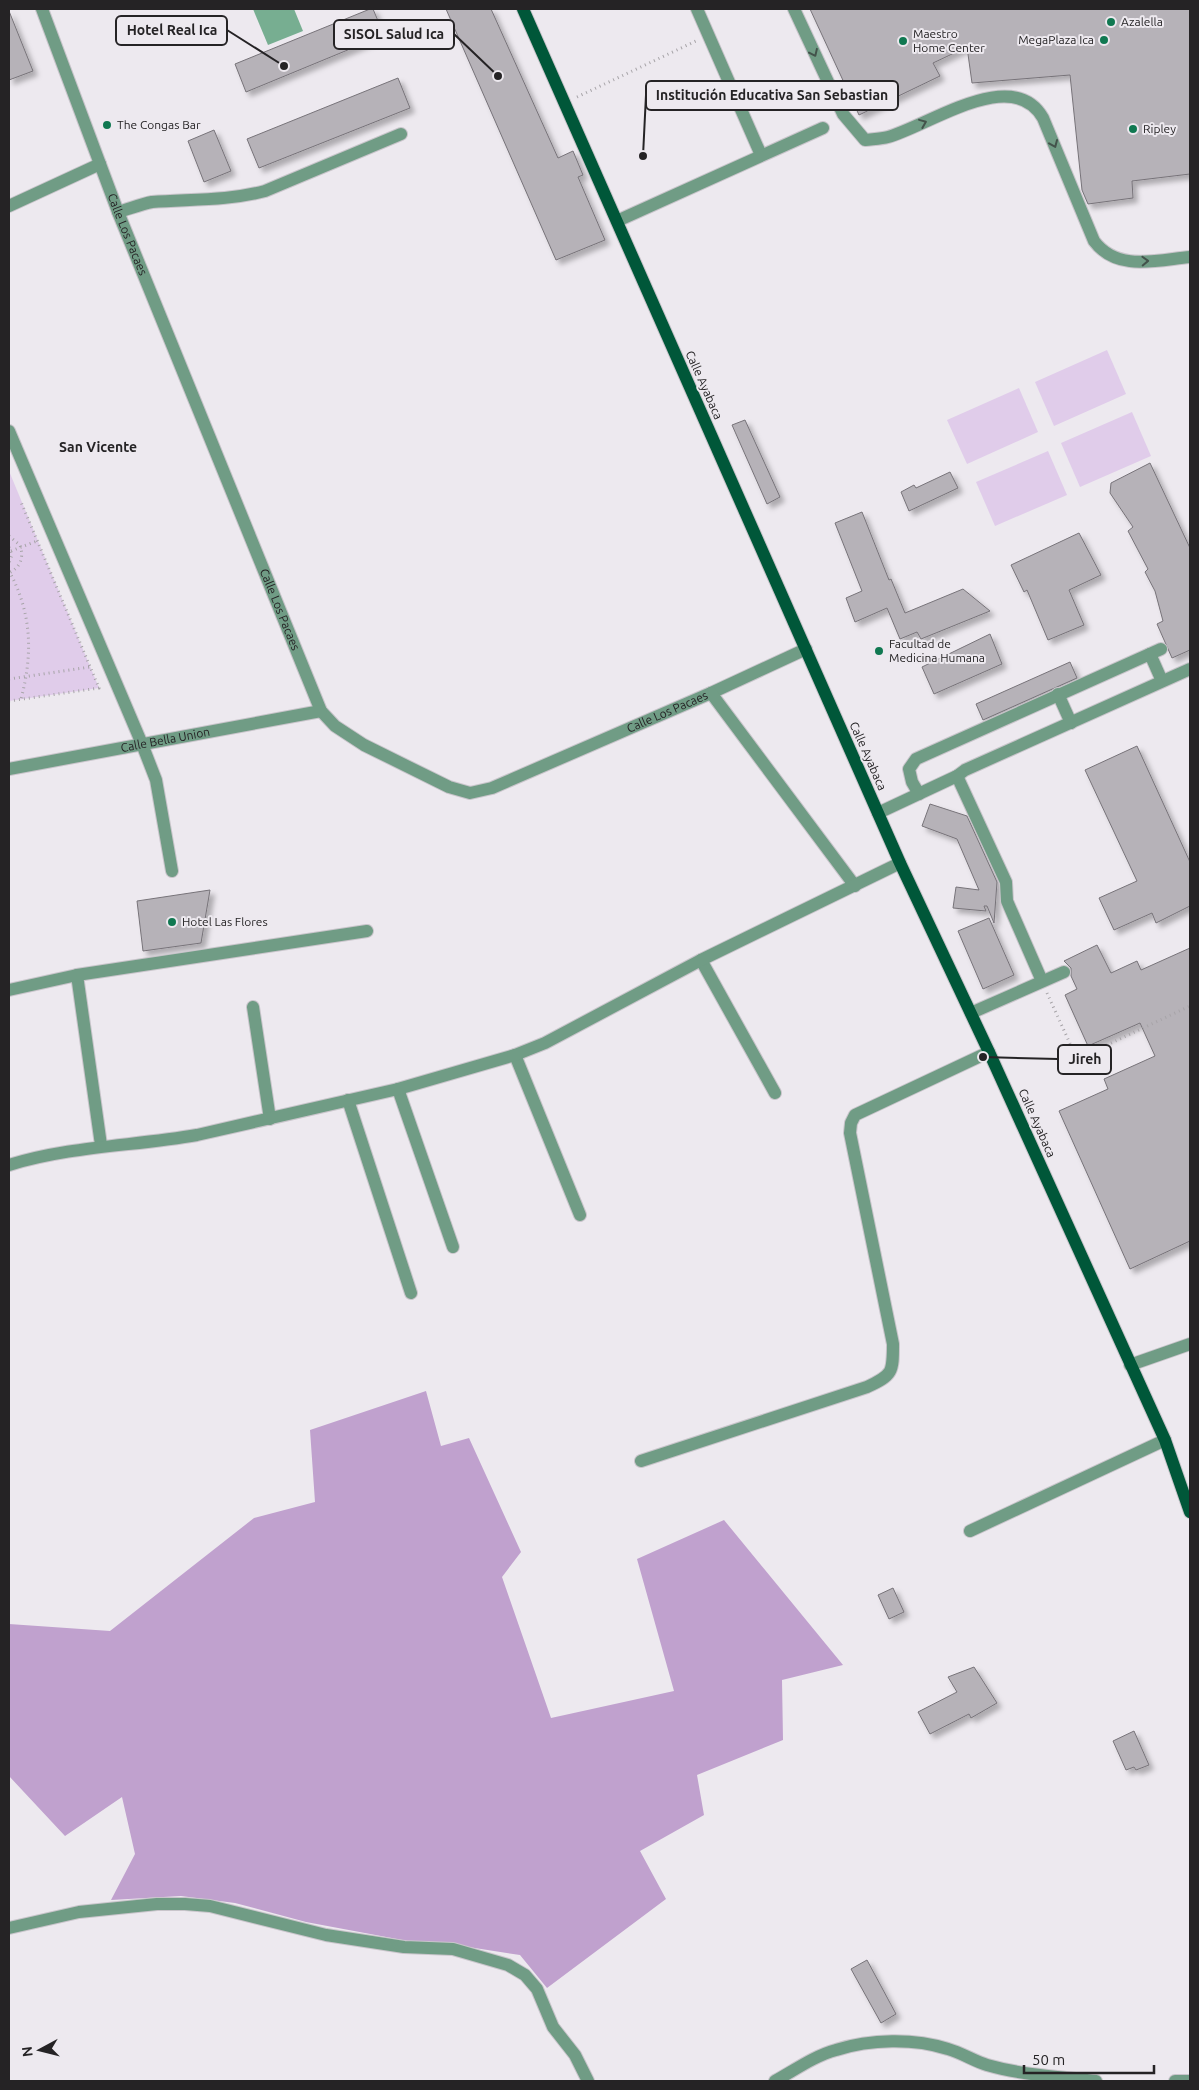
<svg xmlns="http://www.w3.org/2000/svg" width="1199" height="2090" font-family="Ubuntu,sans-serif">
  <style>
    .green { fill: #e0ccea }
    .forest { fill: #c0a1ce }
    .water { fill: #77ae91 }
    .building { fill: #b6b2b8; stroke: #777379; filter: url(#shadow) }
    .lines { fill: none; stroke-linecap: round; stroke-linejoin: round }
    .minor-casing { stroke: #c9c5cb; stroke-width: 14 }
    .major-casing { stroke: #c9c5cb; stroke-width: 14 }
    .path { stroke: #a7a4a8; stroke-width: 3; stroke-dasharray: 1 4; stroke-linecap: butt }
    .minor { stroke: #709c85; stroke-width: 12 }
    .major { stroke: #005739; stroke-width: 12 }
    .oneway { stroke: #43534b }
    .poi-dot { fill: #107851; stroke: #ede9ef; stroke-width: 2 }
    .labels { text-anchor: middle; stroke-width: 4; stroke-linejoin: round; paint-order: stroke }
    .poi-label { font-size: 12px; fill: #252325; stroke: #ede9ef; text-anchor: start }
    .street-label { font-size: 12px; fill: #252325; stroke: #ede9ef }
    .neighbourhood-label { font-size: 14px; font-weight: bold; fill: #252325; stroke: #ede9ef }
    .leader { fill: none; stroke: #252325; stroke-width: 2 }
    .callout-dot { fill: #252325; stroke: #ede9ef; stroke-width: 2 }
    .callout { fill: #ede9ef; stroke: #252325; stroke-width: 2 }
    .callout-label { font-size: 14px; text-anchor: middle; font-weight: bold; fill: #252325 }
  </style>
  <defs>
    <filter id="shadow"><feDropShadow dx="4.5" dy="4.5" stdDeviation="2.5" flood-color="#0004"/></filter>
  </defs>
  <rect width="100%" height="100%" fill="#ede9ef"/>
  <g class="green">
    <path d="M 1107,350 L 1126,394 L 1054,426 L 1035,382 Z"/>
    <path d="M 1019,388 L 1038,432 L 967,464 L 947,420 Z"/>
    <path d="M 1132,412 L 1151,456 L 1080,487 L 1061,443 Z"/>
    <path d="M 1048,451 L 1067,495 L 995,526 L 976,482 Z"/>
    <path d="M 9,471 L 99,688 L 9,701 Z"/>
  </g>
  <path class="forest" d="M 426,1391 L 441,1446 L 469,1438 L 521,1552 L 502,1577 L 551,1718 L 674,1691 L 637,1559 L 724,1520 L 843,1665 L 782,1680 L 783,1740 L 697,1775 L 704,1815 L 640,1851 L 666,1899 L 547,1988 L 520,1955 L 462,1946 L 413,1942 L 306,1922 L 235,1903 L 181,1896 L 111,1900 L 135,1854 L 122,1797 L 65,1836 L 9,1776 L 9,1624 L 110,1631 L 254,1518 L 315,1502 L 310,1430 Z"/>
  <path class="water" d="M 253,9 L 294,9 L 303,31 L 268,45 Z"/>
  <g class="building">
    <path d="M 370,9 L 373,9 L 384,35 L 246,92 L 235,64 Z"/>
    <path d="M 446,9 L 491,9 L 558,158 L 573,151 L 583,175 L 578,177 L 605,240 L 556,260 Z"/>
    <path d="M 810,9 L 1190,9 L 1190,174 L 1132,181 L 1133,198 L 1088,204 L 1082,190 L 1070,75 L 972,83 L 967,47 L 933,63 L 940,76 L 859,115 Z"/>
    <path d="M 9,11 L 33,71 L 9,80 Z"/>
    <path d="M 398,78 L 410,108 L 259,168 L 247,139 Z"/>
    <path d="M 214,130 L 231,171 L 204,182 L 188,141 Z"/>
    <path d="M 745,420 L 780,497 L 767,504 L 732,425 Z"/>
    <path d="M 1150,463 L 1190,548 L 1190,650 L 1172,658 L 1157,624 L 1163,621 L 1155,591 L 1145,572 L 1148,569 L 1128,531 L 1133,527 L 1110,493 L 1111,483 Z"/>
    <path d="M 950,472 L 958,488 L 909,511 L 901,492 L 914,485 L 916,488 Z"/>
    <path d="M 862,512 L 889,580 L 891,579 L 905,613 L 963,589 L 990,611 L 921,639 L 917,632 L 900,639 L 887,608 L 855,622 L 846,598 L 862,591 L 835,523 Z"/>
    <path d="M 1079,533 L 1101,575 L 1069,590 L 1084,625 L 1048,640 L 1027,590 L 1024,592 L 1011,565 Z"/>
    <path d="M 990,634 L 1002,664 L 934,694 L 922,667 Z"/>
    <path d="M 1070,662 L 1077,678 L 983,720 L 976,704 Z"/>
    <path d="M 1137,746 L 1190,862 L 1190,906 L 1156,923 L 1152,913 L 1114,930 L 1099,898 L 1137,881 L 1085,770 Z"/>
    <path d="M 930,804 L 967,816 L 997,882 L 994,923 L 987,906 L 984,906 L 986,911 L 953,908 L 956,887 L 979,890 L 957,839 L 922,826 Z"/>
    <path d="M 210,890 L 201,943 L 143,951 L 137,901 Z"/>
    <path d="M 989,918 L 1014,975 L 983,989 L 958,931 Z"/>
    <path d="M 1097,945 L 1111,973 L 1137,961 L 1141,970 L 1190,948 L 1190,1241 L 1130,1269 L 1059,1111 L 1108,1089 L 1104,1079 L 1155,1056 L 1140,1023 L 1088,1046 L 1065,995 L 1077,989 L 1071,976 L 1071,968 L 1064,961 Z"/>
    <path d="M 893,1588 L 904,1612 L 889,1619 L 878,1595 Z"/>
    <path d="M 974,1667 L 997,1703 L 971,1718 L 969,1714 L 930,1734 L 918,1712 L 957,1692 L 948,1677 Z"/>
    <path d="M 1134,1731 L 1149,1765 L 1136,1770 L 1134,1767 L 1126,1770 L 1113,1741 Z"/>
    <path d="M 867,1960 L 896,2014 L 881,2023 L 851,1969 Z"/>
  </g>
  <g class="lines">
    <defs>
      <g id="minor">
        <path id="s1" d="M 42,9 L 118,212 L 321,711 L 335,726 L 364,745 L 449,787 L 470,793 L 492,788 L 711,693 L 806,649"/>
        <path d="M 697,9 L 761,155"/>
        <path d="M 794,9 L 843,114 L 865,140 C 873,139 881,139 888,137 C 930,125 1013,65 1043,118 L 1094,241 C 1117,272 1157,260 1190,257"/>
        <path d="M 9,206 L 100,164"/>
        <path d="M 118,212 C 129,209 141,204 152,202 C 190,199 227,201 265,191 L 401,134"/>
        <path d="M 617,221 L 823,128"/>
        <path d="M 9,431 L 142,744 L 156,780 L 172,871"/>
        <path d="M 1150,654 L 1162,681"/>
        <path d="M 711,693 L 855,886"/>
        <path d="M 1058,694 L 1071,723"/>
        <path id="s2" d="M 9,769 L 321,711"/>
        <path d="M 957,776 L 1006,882 L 1007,901 L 1042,981"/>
        <path d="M 919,794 L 912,782 L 909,769 L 916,759 L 1161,649"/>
        <path d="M 878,813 L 957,776 L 965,770 L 1190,669"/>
        <path d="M 701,960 L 775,1093"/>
        <path d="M 77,975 L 101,1145"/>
        <path d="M 9,990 L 77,975 L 367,931"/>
        <path d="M 253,1007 L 270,1119"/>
        <path d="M 971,1013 L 1064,972"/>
        <path d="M 515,1055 L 580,1215"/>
        <path d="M 398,1089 L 453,1247"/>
        <path d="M 348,1100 L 411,1293"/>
        <path d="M 9,1165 C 70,1146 134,1146 197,1135 L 398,1089 L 515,1055 L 545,1043 L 701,960 L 900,863"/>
        <path d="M 1130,1365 L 1190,1344"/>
        <path d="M 641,1461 L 867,1387 C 893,1375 893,1372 893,1344 L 850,1133 L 851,1123 L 855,1115 L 989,1052"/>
        <path d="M 970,1531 L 1165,1440"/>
        <path d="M 9,1928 L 79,1912 L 157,1904 L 185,1904 L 210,1906 L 326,1935 L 404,1947 L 453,1949 L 508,1965 L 525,1975 L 537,1989 L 553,2027 L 575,2055 L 588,2081"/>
        <path d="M 775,2081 C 795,2070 814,2056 836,2050 C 870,2039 914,2038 948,2049 C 962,2053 974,2061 987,2065 C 1022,2075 1060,2077 1096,2081"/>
        <path d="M 1175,2081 L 1190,2081"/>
      </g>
      <path id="major" d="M 523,9 L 900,863 L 989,1052 L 1165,1440 L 1190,1512"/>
    </defs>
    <use href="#minor" class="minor-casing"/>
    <use href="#major" class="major-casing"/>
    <g class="path">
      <path d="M 577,97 L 696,41"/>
      <path d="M 9,536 L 20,545 C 24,557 21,567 9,573"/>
      <path d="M 9,547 L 12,555 L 9,563"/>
      <path d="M 11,551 L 37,541"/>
      <path d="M 9,571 C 32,613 33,654 21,699"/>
      <path d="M 9,679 L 90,667"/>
      <path d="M 9,701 L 99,688 L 21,502"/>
      <path d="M 1047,993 L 1077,1059 L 1190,1006"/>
    </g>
    <use href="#minor" class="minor"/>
    <use href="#major" class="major"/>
  </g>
  <defs><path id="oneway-chevron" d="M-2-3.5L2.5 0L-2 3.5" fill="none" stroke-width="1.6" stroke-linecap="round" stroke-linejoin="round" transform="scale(1.25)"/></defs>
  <g class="oneway">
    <use href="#oneway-chevron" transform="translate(814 53) rotate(65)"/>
    <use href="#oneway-chevron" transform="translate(923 123) rotate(-22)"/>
    <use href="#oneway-chevron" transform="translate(1054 144) rotate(67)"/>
    <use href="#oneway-chevron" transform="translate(1145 261) rotate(-2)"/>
  </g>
  <g class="poi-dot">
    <circle cx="1111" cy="22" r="5"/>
    <circle cx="1104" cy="40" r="5"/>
    <circle cx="903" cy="41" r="5"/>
    <circle cx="107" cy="125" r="5"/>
    <circle cx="1133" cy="129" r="5"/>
    <circle cx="879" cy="651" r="5"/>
    <circle cx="172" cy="922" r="5"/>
  </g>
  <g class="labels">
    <g class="poi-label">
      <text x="1121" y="26">Azalella</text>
      <text x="913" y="38">Maestro<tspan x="913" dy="14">Home Center</tspan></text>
      <text x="1094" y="44" text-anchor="end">MegaPlaza Ica</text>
      <text x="117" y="129">The Congas Bar</text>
      <text x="1143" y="133">Ripley</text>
      <text x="889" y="648">Facultad de<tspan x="889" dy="14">Medicina Humana</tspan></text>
      <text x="182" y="926">Hotel Las Flores</text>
    </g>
    <g class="street-label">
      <text dy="4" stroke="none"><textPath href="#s1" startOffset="241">Calle Los Pacaes</textPath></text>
      <text transform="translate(704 385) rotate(66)" y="4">Calle Ayabaca</text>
      <text dy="4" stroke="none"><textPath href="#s1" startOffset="646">Calle Los Pacaes</textPath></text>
      <text dy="4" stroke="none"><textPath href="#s1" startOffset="1141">Calle Los Pacaes</textPath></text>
      <text dy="4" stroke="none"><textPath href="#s2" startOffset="159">Calle Bella Union</textPath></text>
      <text transform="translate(868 756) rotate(66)" y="4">Calle Ayabaca</text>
      <text transform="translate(1037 1123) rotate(66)" y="4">Calle Ayabaca</text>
    </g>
    <g class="neighbourhood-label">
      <text x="98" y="452">San Vicente</text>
    </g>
  </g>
  <path class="leader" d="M284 66L227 30M498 76L454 34M643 156L646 95M983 1057L1058 1059"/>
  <g class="callout-dot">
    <circle cx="284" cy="66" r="5"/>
    <circle cx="498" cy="76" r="5"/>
    <circle cx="643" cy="156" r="5"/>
    <circle cx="983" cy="1057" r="5"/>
  </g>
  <g class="callout">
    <rect x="116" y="16" width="111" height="29" rx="5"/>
    <rect x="334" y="20" width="120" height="29" rx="5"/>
    <rect x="646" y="81" width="252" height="29" rx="5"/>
    <rect x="1058" y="1045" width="53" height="29" rx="5"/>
  </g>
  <g class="callout-label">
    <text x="172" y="35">Hotel Real Ica</text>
    <text x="394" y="39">SISOL Salud Ica</text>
    <text x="772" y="100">Institución Educativa San Sebastian</text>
    <text x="1085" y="1064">Jireh</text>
  </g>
  <rect width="1199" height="2090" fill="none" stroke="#252325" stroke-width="20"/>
  <g transform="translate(40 2050) rotate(263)" stroke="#ede9ef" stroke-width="4" paint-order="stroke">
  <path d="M0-4L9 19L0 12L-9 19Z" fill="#252325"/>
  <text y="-8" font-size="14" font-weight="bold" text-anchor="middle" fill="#252325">N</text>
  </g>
  <path d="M1024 2065v8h130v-8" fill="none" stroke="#252325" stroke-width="2.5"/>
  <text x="1032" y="2065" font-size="15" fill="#252325" stroke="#ede9ef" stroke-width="4" paint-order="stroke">50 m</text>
</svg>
